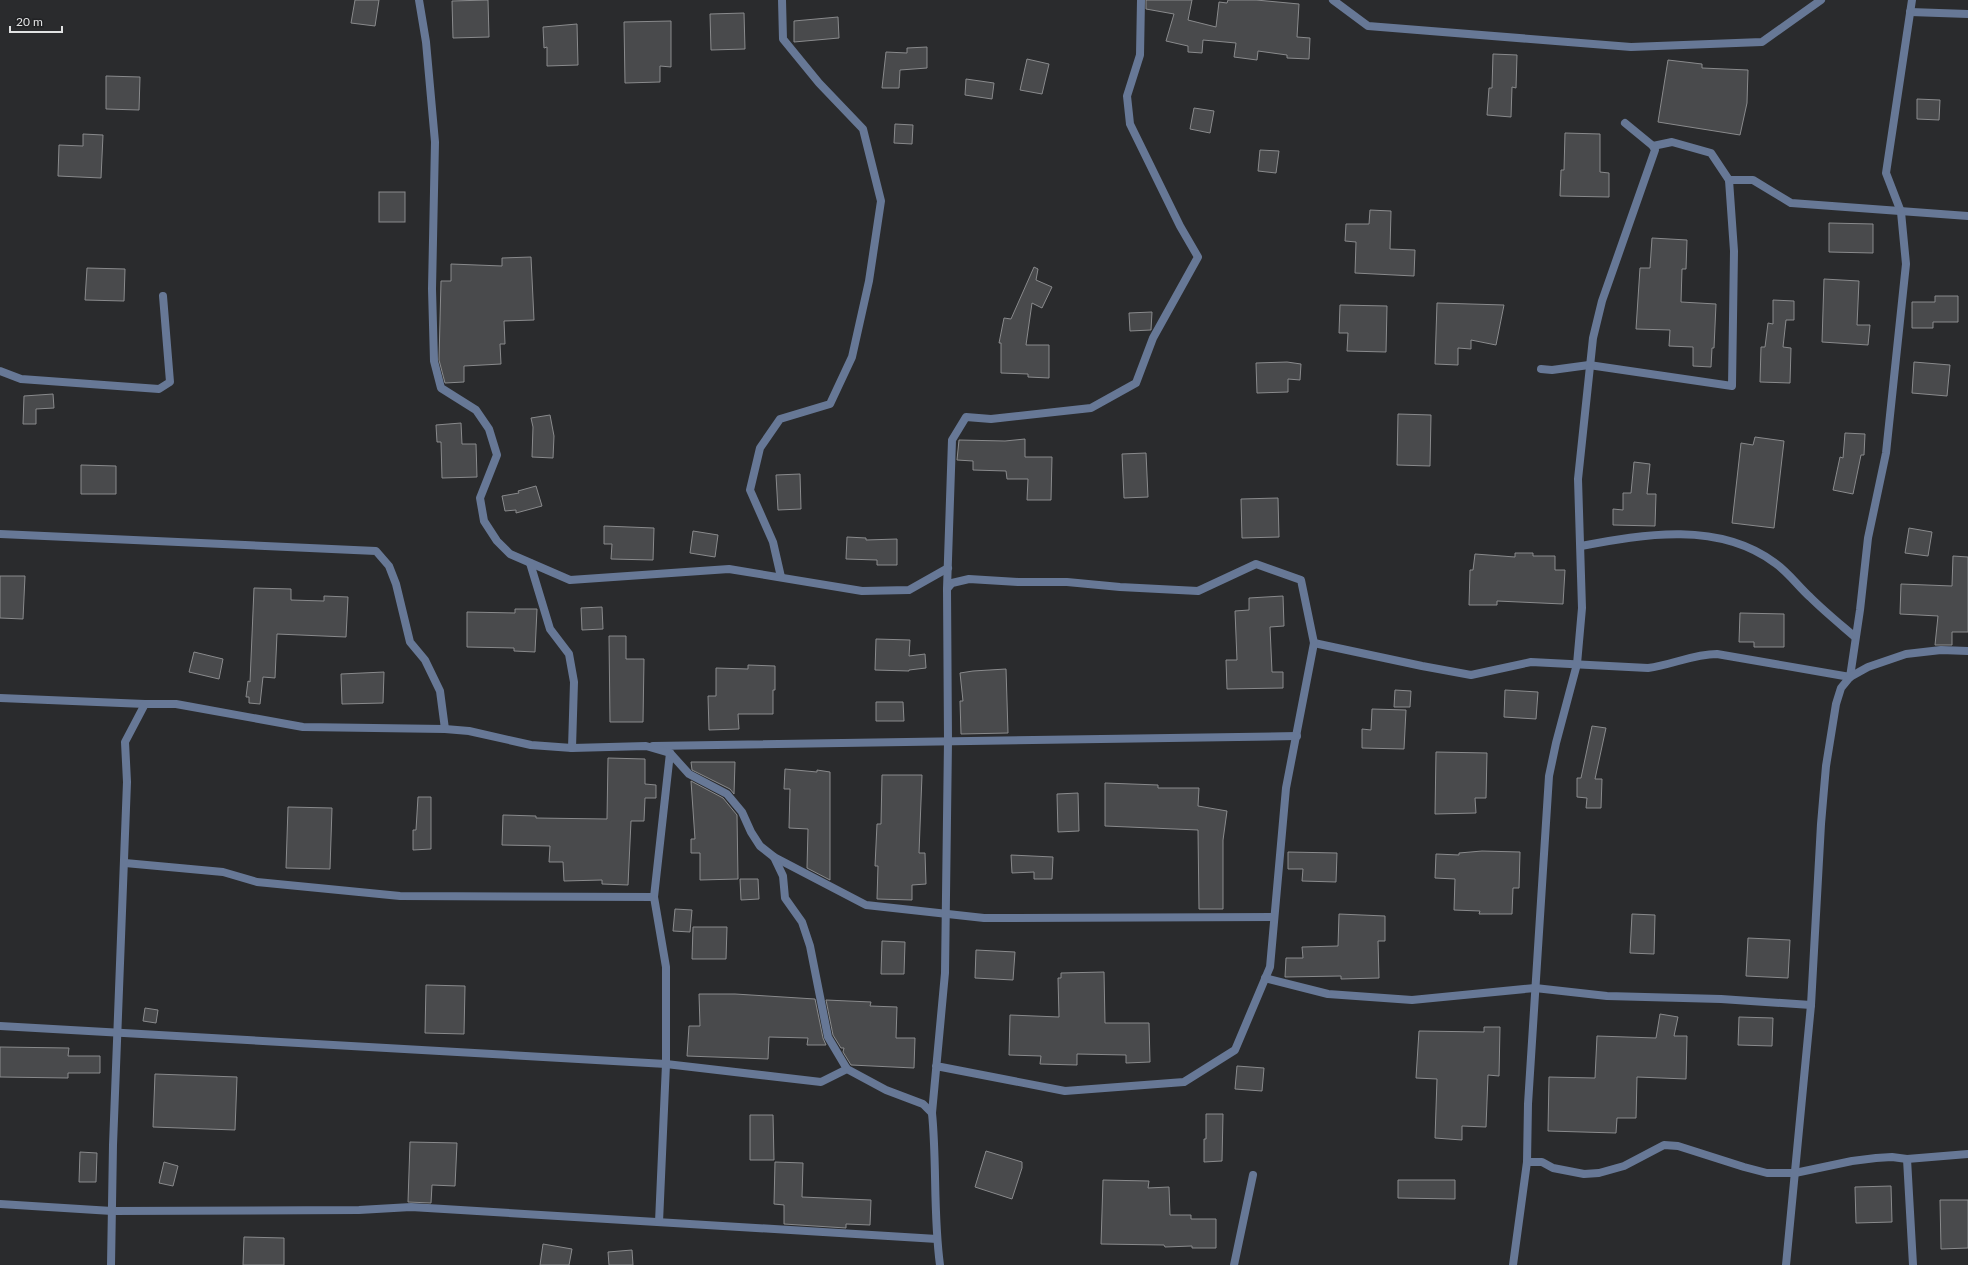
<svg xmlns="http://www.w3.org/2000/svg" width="1968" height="1265" font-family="Lato,sans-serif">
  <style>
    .building { fill: #494a4c; stroke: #898a8c }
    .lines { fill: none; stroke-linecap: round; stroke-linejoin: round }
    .minor { stroke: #677896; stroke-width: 8 }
  </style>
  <rect width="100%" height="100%" fill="#2a2b2d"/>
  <g class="building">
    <path d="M 355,0 L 379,0 L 375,26 L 351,23 Z"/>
    <path d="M 488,0 L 489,37 L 453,38 L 452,1 Z"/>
    <path d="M 1146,0 L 1192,0 L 1188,20 L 1216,27 L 1219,2 L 1227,3 L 1228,0 L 1256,0 L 1299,4 L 1297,37 L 1310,38 L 1309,59 L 1287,58 L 1287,55 L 1258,51 L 1257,60 L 1234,57 L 1236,43 L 1203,40 L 1202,53 L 1188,52 L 1188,46 L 1166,41 L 1174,14 L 1146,9 Z"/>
    <path d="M 744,13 L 745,49 L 711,50 L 710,14 Z"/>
    <path d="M 838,17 L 839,38 L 794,42 L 794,21 Z"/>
    <path d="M 671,21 L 671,67 L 660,66 L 660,82 L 625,83 L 624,22 Z"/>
    <path d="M 577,24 L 578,65 L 547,66 L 547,47 L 544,48 L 543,27 Z"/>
    <path d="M 927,47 L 927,68 L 900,70 L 899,88 L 882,88 L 886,52 L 907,53 L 907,48 Z"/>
    <path d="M 1493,54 L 1517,55 L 1516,88 L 1512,87 L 1511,117 L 1487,115 L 1489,88 L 1492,88 Z"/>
    <path d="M 1027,59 L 1049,64 L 1042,94 L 1020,90 Z"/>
    <path d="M 1668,60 L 1702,64 L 1702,68 L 1748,70 L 1747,103 L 1740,135 L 1658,122 Z"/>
    <path d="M 106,76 L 140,77 L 139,110 L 106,109 Z"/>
    <path d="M 966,79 L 994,83 L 992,99 L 965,95 Z"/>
    <path d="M 1917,99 L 1940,100 L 1939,120 L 1917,119 Z"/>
    <path d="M 1194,108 L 1214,111 L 1210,133 L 1190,129 Z"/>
    <path d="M 895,124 L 913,125 L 912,144 L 894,143 Z"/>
    <path d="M 1565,133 L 1600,134 L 1600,172 L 1609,173 L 1609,197 L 1560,196 L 1561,170 L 1564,170 Z"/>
    <path d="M 83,134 L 103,135 L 101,178 L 58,176 L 59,145 L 83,146 Z"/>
    <path d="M 1260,150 L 1279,151 L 1276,173 L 1258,171 Z"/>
    <rect x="379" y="192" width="26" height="30"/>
    <path d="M 1370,210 L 1391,211 L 1390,249 L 1415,250 L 1414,276 L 1355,273 L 1356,242 L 1345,241 L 1346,224 L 1369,224 Z"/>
    <path d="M 1829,223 L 1873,224 L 1873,253 L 1829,252 Z"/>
    <path d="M 1652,238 L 1687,240 L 1686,269 L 1682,269 L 1681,302 L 1716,304 L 1714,348 L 1712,348 L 1711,367 L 1693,366 L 1693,347 L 1669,346 L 1670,330 L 1636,329 L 1640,268 L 1650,268 Z"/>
    <path d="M 531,257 L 534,320 L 504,321 L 505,344 L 500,344 L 501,364 L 464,366 L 464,382 L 445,383 L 439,360 L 441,281 L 451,281 L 451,264 L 502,266 L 502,258 Z"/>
    <path d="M 1034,267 L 1038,269 L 1036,280 L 1052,287 L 1042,308 L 1032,303 L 1026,345 L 1049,345 L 1049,378 L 1028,377 L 1028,374 L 1001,373 L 1001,343 L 999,343 L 1004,318 L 1011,319 Z"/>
    <path d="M 87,268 L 125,269 L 124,301 L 85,300 Z"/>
    <path d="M 1824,279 L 1859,281 L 1857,325 L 1870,325 L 1868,345 L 1822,342 Z"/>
    <path d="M 1935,296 L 1958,296 L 1958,322 L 1933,322 L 1933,328 L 1912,328 L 1912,302 L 1935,302 Z"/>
    <path d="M 1773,300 L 1794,301 L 1794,320 L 1786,320 L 1783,347 L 1791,348 L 1790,383 L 1760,382 L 1761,347 L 1765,347 L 1768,323 L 1773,324 Z"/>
    <path d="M 1437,303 L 1504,305 L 1496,345 L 1471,340 L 1471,349 L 1458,348 L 1458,365 L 1435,364 Z"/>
    <path d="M 1340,305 L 1387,306 L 1386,352 L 1347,351 L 1348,333 L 1339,333 Z"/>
    <path d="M 1152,312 L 1151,330 L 1130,331 L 1129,313 Z"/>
    <path d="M 1287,362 L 1301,364 L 1300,380 L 1288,379 L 1288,392 L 1257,393 L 1256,363 Z"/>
    <path d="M 1914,362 L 1950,365 L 1947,396 L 1912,393 Z"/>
    <path d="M 53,394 L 54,408 L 36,409 L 36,424 L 23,424 L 24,396 Z"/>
    <path d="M 1398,414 L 1431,415 L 1430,466 L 1397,465 Z"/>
    <path d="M 550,415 L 554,436 L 553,458 L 532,457 L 533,427 L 531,418 Z"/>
    <path d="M 461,423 L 462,444 L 476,444 L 477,477 L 442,478 L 441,442 L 437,442 L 436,425 Z"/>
    <path d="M 1845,433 L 1865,434 L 1864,455 L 1861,455 L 1853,494 L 1833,490 L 1840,457 L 1843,458 Z"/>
    <path d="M 1755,437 L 1784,441 L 1774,528 L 1732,523 L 1741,443 L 1753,445 Z"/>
    <path d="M 1025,439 L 1025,457 L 1052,457 L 1051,500 L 1027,500 L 1028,479 L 1007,479 L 1006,471 L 973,470 L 973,461 L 957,460 L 959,440 L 1005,441 Z"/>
    <path d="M 1146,453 L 1148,497 L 1124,498 L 1122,454 Z"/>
    <path d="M 1634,462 L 1650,464 L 1647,494 L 1656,494 L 1655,526 L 1613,525 L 1613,509 L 1623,510 L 1623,493 L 1631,493 Z"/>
    <path d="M 81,465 L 116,466 L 116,494 L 81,494 Z"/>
    <path d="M 800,474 L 801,509 L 778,510 L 776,475 Z"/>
    <path d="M 536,486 L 542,506 L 516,513 L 516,510 L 505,511 L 502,496 L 519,493 L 518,491 Z"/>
    <path d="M 1278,498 L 1279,537 L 1242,538 L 1241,499 Z"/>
    <path d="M 604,526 L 654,528 L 653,560 L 611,559 L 612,544 L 604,544 Z"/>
    <path d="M 1909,528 L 1932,532 L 1928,556 L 1905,553 Z"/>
    <path d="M 693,531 L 718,535 L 715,557 L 690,553 Z"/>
    <path d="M 847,537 L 866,538 L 866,540 L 897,539 L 897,565 L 877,565 L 877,560 L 846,559 Z"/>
    <path d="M 1515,553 L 1533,553 L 1533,556 L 1555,556 L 1555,570 L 1565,570 L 1563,604 L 1497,601 L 1497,605 L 1469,605 L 1470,570 L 1473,570 L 1475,554 L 1515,557 Z"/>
    <path d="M 1953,556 L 1968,557 L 1968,632 L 1952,632 L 1952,645 L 1935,645 L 1938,616 L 1900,614 L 1901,584 L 1952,586 Z"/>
    <path d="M 0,576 L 25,576 L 23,619 L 0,618 Z"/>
    <path d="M 254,588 L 291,589 L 291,600 L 324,601 L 324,596 L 348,597 L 346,637 L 277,634 L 275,678 L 263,677 L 260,704 L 249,703 L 249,697 L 246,697 L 248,681 L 250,682 Z"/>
    <path d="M 1283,596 L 1284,626 L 1270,627 L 1272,672 L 1283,672 L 1283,688 L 1227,689 L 1226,660 L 1237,660 L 1235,611 L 1249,610 L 1249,598 Z"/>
    <path d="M 602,607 L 603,629 L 582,630 L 581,608 Z"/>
    <path d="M 515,609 L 537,609 L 535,652 L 514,651 L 514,648 L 467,647 L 467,612 L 515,613 Z"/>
    <path d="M 1740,613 L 1784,614 L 1784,647 L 1754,647 L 1754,642 L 1739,642 Z"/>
    <path d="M 609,636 L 626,636 L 626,659 L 644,659 L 643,722 L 610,722 Z"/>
    <path d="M 876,639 L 910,640 L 909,656 L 925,654 L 926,668 L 909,670 L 909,671 L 875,670 Z"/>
    <path d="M 194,652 L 223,659 L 219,679 L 189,672 Z"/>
    <path d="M 748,665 L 775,666 L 775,690 L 773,690 L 773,714 L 738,714 L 739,729 L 709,730 L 708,696 L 716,696 L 716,668 L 748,669 Z"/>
    <path d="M 1006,669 L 1008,733 L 961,734 L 960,701 L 963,701 L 960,673 L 973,671 Z"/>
    <path d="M 384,672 L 383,703 L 342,704 L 341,674 Z"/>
    <path d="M 1395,690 L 1411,691 L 1410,707 L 1394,707 Z"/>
    <path d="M 1505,690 L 1538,692 L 1536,719 L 1504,717 Z"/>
    <path d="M 876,702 L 903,702 L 904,721 L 876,721 Z"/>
    <path d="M 1372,709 L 1406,710 L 1404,749 L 1362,748 L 1362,729 L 1371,730 Z"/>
    <path d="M 1592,726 L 1606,728 L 1595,779 L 1602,779 L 1601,808 L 1586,808 L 1587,798 L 1577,797 L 1577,778 L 1581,778 Z"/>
    <path d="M 1436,752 L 1487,753 L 1486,798 L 1475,798 L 1476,813 L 1435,814 Z"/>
    <path d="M 608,758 L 645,759 L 645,784 L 656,785 L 656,798 L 645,798 L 644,821 L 631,821 L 628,885 L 602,884 L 602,880 L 564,881 L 563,862 L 549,862 L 550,846 L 502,845 L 503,815 L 536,816 L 536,818 L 607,819 Z"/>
    <path d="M 691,762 L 735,762 L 734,794 L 730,789 L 692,770 Z"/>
    <path d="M 785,769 L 817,772 L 817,770 L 830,772 L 830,880 L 807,868 L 808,829 L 789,828 L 790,789 L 784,789 Z"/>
    <path d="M 882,775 L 922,775 L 919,853 L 925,853 L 926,884 L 912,885 L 912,900 L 877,899 L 878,866 L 875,866 L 877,824 L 881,824 Z"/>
    <path d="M 691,781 L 723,798 L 737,815 L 738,879 L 700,880 L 700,853 L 691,853 L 691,839 L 695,839 Z"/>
    <path d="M 1105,783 L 1158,785 L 1158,788 L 1199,788 L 1198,806 L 1227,811 L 1223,840 L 1223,909 L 1199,909 L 1198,830 L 1105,826 Z"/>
    <path d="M 1078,793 L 1079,831 L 1058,832 L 1057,794 Z"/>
    <path d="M 418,797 L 431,797 L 431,849 L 413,850 L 413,830 L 416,830 Z"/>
    <path d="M 288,807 L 332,808 L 330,869 L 286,868 Z"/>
    <path d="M 1482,851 L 1520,852 L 1519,888 L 1513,888 L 1512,914 L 1479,914 L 1480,911 L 1454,910 L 1455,879 L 1435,878 L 1436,854 L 1459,855 L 1459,853 Z"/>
    <path d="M 1288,852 L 1337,853 L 1336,882 L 1302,881 L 1303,869 L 1288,869 Z"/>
    <path d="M 1011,855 L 1053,857 L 1052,879 L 1034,879 L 1034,872 L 1012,873 Z"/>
    <path d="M 740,879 L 758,879 L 759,899 L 741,900 Z"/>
    <path d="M 675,909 L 692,910 L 690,932 L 673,931 Z"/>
    <path d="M 1339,914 L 1385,916 L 1385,941 L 1378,941 L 1379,978 L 1341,979 L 1341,976 L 1285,977 L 1286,958 L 1303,958 L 1302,947 L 1338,946 Z"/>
    <path d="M 1632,914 L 1655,915 L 1654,954 L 1630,953 Z"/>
    <path d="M 693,927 L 727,927 L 726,959 L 692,959 Z"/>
    <path d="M 1748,938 L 1790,940 L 1788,978 L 1746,976 Z"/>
    <path d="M 882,941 L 905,942 L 904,974 L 881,974 Z"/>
    <path d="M 976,950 L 1015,952 L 1013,980 L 975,978 Z"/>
    <path d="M 1104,972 L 1105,1023 L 1149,1023 L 1150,1062 L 1126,1063 L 1126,1055 L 1077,1054 L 1077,1065 L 1040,1064 L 1041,1056 L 1009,1055 L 1010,1015 L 1059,1017 L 1058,978 L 1061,978 L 1061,973 Z"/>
    <path d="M 426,985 L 465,986 L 464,1034 L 425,1033 Z"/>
    <path d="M 699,994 L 735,994 L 815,999 L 823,1038 L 826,1045 L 807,1045 L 808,1038 L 769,1037 L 768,1059 L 687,1056 L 689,1026 L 700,1026 Z"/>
    <path d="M 826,1000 L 871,1002 L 870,1006 L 897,1007 L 896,1038 L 915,1038 L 914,1068 L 851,1065 L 843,1052 L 844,1048 L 841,1048 L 833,1035 Z"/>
    <path d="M 145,1008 L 158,1010 L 156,1023 L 143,1021 Z"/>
    <path d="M 1660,1014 L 1678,1017 L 1674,1036 L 1687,1036 L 1686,1079 L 1637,1077 L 1636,1118 L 1617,1118 L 1616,1133 L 1548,1131 L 1549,1077 L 1595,1078 L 1597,1036 L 1656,1038 Z"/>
    <path d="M 1739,1017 L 1773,1018 L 1772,1046 L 1738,1045 Z"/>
    <path d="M 1484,1027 L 1500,1027 L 1499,1076 L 1488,1075 L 1486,1127 L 1462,1126 L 1462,1140 L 1435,1138 L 1437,1079 L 1416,1078 L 1419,1031 L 1484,1032 Z"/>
    <path d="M 0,1047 L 69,1048 L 68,1056 L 100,1056 L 100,1073 L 68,1073 L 68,1078 L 0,1077 Z"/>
    <path d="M 1237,1066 L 1264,1068 L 1262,1091 L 1235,1089 Z"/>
    <path d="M 155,1074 L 237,1077 L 235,1130 L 153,1127 Z"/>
    <path d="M 1206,1114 L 1223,1114 L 1222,1161 L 1204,1162 L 1204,1139 L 1206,1139 Z"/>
    <path d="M 750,1115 L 773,1115 L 774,1160 L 750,1160 Z"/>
    <path d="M 410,1142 L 457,1143 L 455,1186 L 432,1185 L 431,1203 L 408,1202 Z"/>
    <path d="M 986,1151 L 1022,1162 L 1022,1168 L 1012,1199 L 975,1187 Z"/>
    <path d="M 80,1152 L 97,1153 L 96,1182 L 79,1182 Z"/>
    <path d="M 164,1162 L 178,1166 L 173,1186 L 159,1183 Z"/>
    <path d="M 775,1162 L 803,1163 L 802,1197 L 871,1200 L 870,1225 L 846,1224 L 846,1228 L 784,1224 L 784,1205 L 774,1204 Z"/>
    <path d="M 1103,1180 L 1149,1181 L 1148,1188 L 1169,1187 L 1170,1215 L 1191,1215 L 1191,1219 L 1216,1219 L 1216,1248 L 1192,1248 L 1192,1246 L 1165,1247 L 1164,1245 L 1101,1244 Z"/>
    <path d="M 1398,1180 L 1455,1180 L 1455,1199 L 1398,1198 Z"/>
    <path d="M 1891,1186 L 1892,1222 L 1856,1223 L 1855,1187 Z"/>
    <path d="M 1940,1200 L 1968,1200 L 1968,1248 L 1941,1249 Z"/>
    <path d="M 244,1237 L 284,1238 L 284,1265 L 243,1265 Z"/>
    <path d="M 543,1244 L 572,1249 L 569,1265 L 540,1265 Z"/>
    <path d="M 632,1250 L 633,1265 L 609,1265 L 608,1252 Z"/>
  </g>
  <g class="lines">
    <g class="minor">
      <path d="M 419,0 L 426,42 L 435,142 L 432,289 L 434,361 L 441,388 L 476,410 L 489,429 L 497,455 L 480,498 L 484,521 L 497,541 L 510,554 L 570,580 L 729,569 L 862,591 L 909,590 L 948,568"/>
      <path d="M 1333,0 L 1368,26 L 1631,47 L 1762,42 L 1821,0"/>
      <path d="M 1910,12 L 1968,14"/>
      <path d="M 1729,180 L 1753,180 L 1791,203 L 1968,216"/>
      <path d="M 1541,369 L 1552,370 L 1589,365 L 1732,386 L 1734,251 L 1729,180 L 1711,153 L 1672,142 L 1653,146"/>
      <path d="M 0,371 L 21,379 L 159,389 L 170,382 L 163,296"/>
      <path d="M 0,534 L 376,551 L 389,566 L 396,584 L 410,642 L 425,660 L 440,691 L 445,729"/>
      <path d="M 1581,546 C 1644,534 1719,521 1775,563 C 1788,572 1798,586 1810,597 C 1824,611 1840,624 1855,637"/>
      <path d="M 530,563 L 550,629 L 569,654 L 574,682 L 572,748"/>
      <path d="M 781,577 L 773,542 L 750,490 L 760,448 L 780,419 L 830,404 L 852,357 L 869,281 L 881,201 L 863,129 L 819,83 L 783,39 L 782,0"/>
      <path d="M 947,589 L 952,440 L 966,417 L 991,419 L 1091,408 L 1136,383 L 1153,338 L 1198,257 L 1180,226 L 1130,124 L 1127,96 L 1140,55 L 1141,0"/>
      <path d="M 1314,643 L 1422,666 L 1471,675 L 1531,662 L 1648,668 C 1672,665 1693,654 1717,654 L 1850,677 L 1860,610 L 1868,538 L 1886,453 L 1906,264 L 1901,212 L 1886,173 L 1912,0"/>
      <path d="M 0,698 L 145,704"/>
      <path d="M 653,746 L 1297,736"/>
      <path d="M 774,857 L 866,905 L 984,918 L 1274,917"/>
      <path d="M 125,863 L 223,872 L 257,882 L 400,896 L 654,897"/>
      <path d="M 1265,978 L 1328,994 L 1412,1000 L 1535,988 L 1607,996 L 1721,999 L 1811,1005"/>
      <path d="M 0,1026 L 666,1064 L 821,1082 L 847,1069"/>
      <path d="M 932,1113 L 945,973 L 948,741 L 947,589 L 952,583 L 969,579 L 1018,582 L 1067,582 L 1120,587 L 1198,591 L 1256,564 L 1301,580 L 1314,643 L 1286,788 L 1270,967 L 1235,1050 L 1184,1082 L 1065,1091 L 936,1066"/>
      <path d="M 1907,1159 L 1913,1265"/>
      <path d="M 1527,1162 L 1542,1162 L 1553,1168 L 1584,1174 L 1599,1173 L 1624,1166 L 1664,1145 L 1678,1146 L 1744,1167 L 1767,1173 L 1795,1173 L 1852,1161 L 1876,1158 L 1892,1157 L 1907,1159 L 1968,1154"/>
      <path d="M 0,1204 L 112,1211 L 359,1210 L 411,1207 L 937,1239"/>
      <path d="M 659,1222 L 666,1064 L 666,967 L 654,897 L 670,753"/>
      <path d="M 111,1265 L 113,1145 L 127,782 L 125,742 L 145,704 L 176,704 L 303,727 L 445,729 L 469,731 L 531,745 L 572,748 L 646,746 L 670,753 L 689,774 L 727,794 L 742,812 L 751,832 L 760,846 L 774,857 L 783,876 L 785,898 L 802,922 L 810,946 L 828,1037 L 847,1069 L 886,1090 L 923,1104 L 932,1113 C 937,1163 933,1214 940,1265"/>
      <path d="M 1234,1265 L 1253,1175"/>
      <path d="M 1513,1265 L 1527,1162 L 1528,1104 L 1549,776 L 1556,743 L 1577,664 L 1582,608 L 1578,479 L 1593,338 L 1602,301 L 1655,150 L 1653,146 L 1625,123"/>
      <path d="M 1786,1265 L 1811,1005 L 1821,824 L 1826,766 L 1836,704 L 1841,688 L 1850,677 L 1868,667 L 1906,654 L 1941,650 L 1968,651"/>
    </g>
  </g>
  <path d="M10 26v6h52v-6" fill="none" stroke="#e1e2e3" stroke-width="2"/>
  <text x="16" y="26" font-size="12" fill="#e1e2e3" stroke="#212224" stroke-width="3" paint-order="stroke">20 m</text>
</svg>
